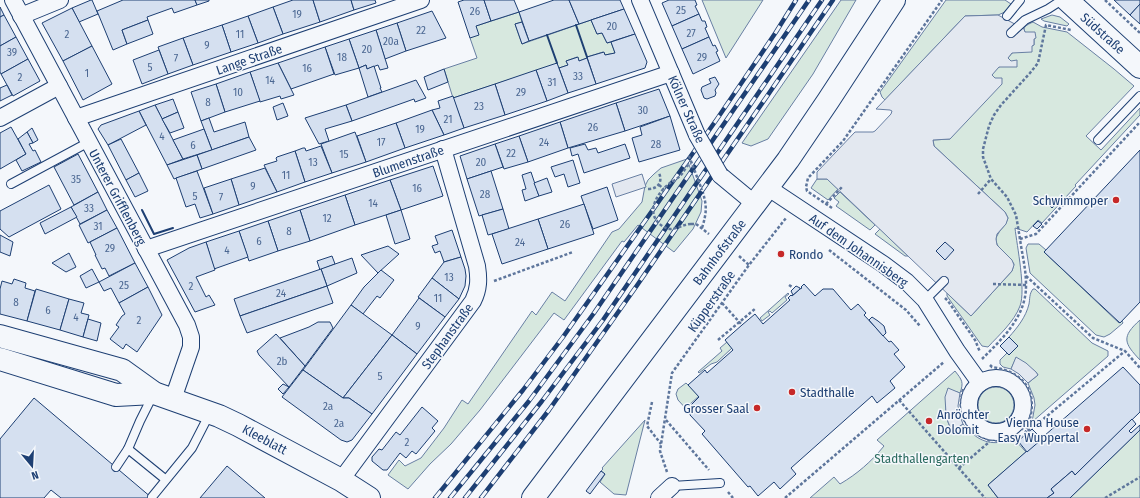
<svg xmlns="http://www.w3.org/2000/svg" width="1140" height="498" font-family="'Fira Sans Condensed',sans-serif">
  <style>
    .green { fill: #d7e8df; stroke: #687fa3 }
    .parking { fill: #e3e8f0; stroke: #687fa3 }
    .building { fill: #d5e0f0; stroke: #1d3f73 }
    .lines { fill: none; stroke-linecap: round; stroke-linejoin: round }
    .lane-casing { stroke: #1d3f73; stroke-width: 10 }
    .street-casing { stroke: #1d3f73; stroke-width: 18 }
    .secondary-casing { stroke: #1d3f73; stroke-width: 24 }
    .primary-casing { stroke: #1d3f73; stroke-width: 24 }
    .path { stroke: #5e769c; stroke-width: 2.5; stroke-dasharray: 3 2; stroke-linecap: butt }
    .lane { stroke: #f4f7fb; stroke-width: 8 }
    .street { stroke: #f4f7fb; stroke-width: 16 }
    .secondary { stroke: #f4f7fb; stroke-width: 22 }
    .primary { stroke: #f4f7fb; stroke-width: 22 }
    .rail-casing { stroke: #1d3f73; stroke-width: 4.5 }
    .rail { stroke: #f4f7fb; stroke-width: 3; stroke-dasharray: 9; stroke-linecap: butt }
    .street-bridge-casing { stroke: #1d3f73; stroke-width: 18; stroke-linecap: butt }
    .path-bridge { stroke: #5e769c; stroke-width: 2.5; stroke-dasharray: 3 2; stroke-linecap: butt }
    .street-bridge { stroke: #f4f7fb; stroke-width: 16 }
    .wall { stroke: #1d3f73; stroke-width: 2 }
    .poi-dot { fill: #c62828; stroke: #f4f7fb; stroke-width: 1.5 }
    .labels { text-anchor: middle; stroke-width: 3; stroke-linejoin: round; paint-order: stroke }
    .number-label { font-size: 11px; fill: #4b6792 }
    .street-label { font-size: 13px; fill: #1d3f73; stroke: #f4f7fb }
    .poi-label { font-size: 13px; fill: #1d3f73; stroke: #f4f7fb; text-anchor: end }
    .park-label { font-size: 13px; fill: #2c6c60; stroke: #f4f7fb }
  </style>
  <rect width="100%" height="100%" fill="#f4f7fb"/>
  <g class="green">
    <path d="M 702,0 L 763,0 L 726,58 Z"/>
    <path d="M 841,0 L 856,0 L 813,74 L 768,139 L 751,146 L 742,143 Z"/>
    <path d="M 946,0 L 1005,0 L 1011,4 L 1005,12 L 998,15 L 965,16 L 885,100 L 882,97 L 880,92 Z"/>
    <path d="M 519,12 L 522,22 L 515,24 L 522,44 L 591,20 L 597,34 L 602,33 L 607,43 L 611,42 L 615,53 L 605,55 L 603,52 L 587,57 L 587,58 L 579,61 L 577,57 L 566,61 L 568,65 L 559,68 L 557,64 L 453,98 L 444,69 L 477,58 L 470,38 L 476,26 Z"/>
    <path d="M 1052,15 L 1060,17 L 1069,24 L 1067,26 L 1044,21 L 1041,19 Z"/>
    <path d="M 1033,22 L 1042,27 L 1067,32 L 1114,69 L 1134,86 L 1086,136 L 1101,150 L 1140,108 L 1140,115 L 1075,185 L 1076,186 L 1042,223 L 1038,220 L 1027,232 L 1015,228 C 1017,246 1026,290 1020,306 C 1014,322 999,335 988,347 L 982,346 L 947,296 L 947,293 L 971,316 L 1012,271 L 1014,264 C 1009,255 990,246 998,234 C 1002,227 1005,227 1008,218 L 1005,212 L 934,146 L 933,140 L 950,139 L 995,78 L 991,75 L 999,67 L 1011,61 L 1008,58 L 1012,53 L 1034,45 L 1034,39 L 1024,31 C 1023,26 1029,24 1033,22 Z"/>
    <path d="M 687,159 L 702,201 L 701,212 L 693,229 L 674,252 L 638,225 L 624,242 L 622,241 L 564,320 L 554,313 L 480,410 L 451,444 L 430,464 L 408,489 L 388,475 L 399,460 L 405,466 L 421,458 L 444,428 L 462,400 L 468,404 L 532,311 L 536,315 L 552,292 L 565,301 L 612,232 L 619,229 L 642,202 L 645,186 L 648,180 L 654,174 L 661,168 Z"/>
    <path d="M 817,179 L 827,179 L 838,189 L 828,200 L 811,188 Z"/>
    <path d="M 840,192 L 875,225 L 870,230 L 836,206 L 839,202 L 834,198 Z"/>
    <path d="M 880,229 L 908,256 L 905,256 L 875,234 Z"/>
    <path d="M 1028,244 L 1039,244 L 1046,250 L 1044,252 L 1119,323 L 1122,321 L 1123,323 L 1110,334 L 1104,337 L 1096,335 L 1030,273 L 1026,248 Z"/>
    <path d="M 1033,289 L 1035,289 L 1092,343 L 1108,351 L 1108,356 L 1032,422 L 1035,405 L 1034,398 L 1028,383 L 1038,375 L 1036,372 L 1016,358 L 1011,369 L 1003,367 L 1000,364 L 1000,360 L 1007,353 L 1009,355 L 1018,346 L 1009,337 C 1017,328 1026,317 1029,304 C 1030,299 1029,294 1033,289 Z"/>
    <path d="M 788,293 L 789,294 L 785,297 L 787,300 L 772,313 L 770,311 L 768,312 L 770,315 L 762,321 L 760,318 Z"/>
    <path d="M 1140,320 L 1140,360 C 1124,343 1121,337 1140,320 Z"/>
    <path d="M 727,342 L 732,348 L 717,362 L 711,364 L 699,373 L 698,372 L 722,351 L 720,348 Z"/>
    <path d="M 955,371 C 962,380 964,382 960,393 L 948,389 C 946,407 943,414 952,431 L 963,424 C 974,437 985,445 1002,442 C 1006,442 1010,440 1014,441 C 1019,443 1022,448 1026,452 L 988,485 L 998,498 L 810,498 L 834,477 L 840,484 C 857,474 871,462 884,446 L 877,440 Z"/>
    <path d="M 686,383 L 699,396 L 689,405 L 689,412 L 678,400 L 676,394 L 678,389 Z"/>
    <circle cx="996" cy="405" r="18"/>
    <path d="M 645,420 L 626,495 L 614,494 L 600,482 L 605,474 L 601,471 L 603,469 L 602,468 Z"/>
    <path d="M 1140,430 L 1140,498 L 1070,498 Z"/>
  </g>
  <g class="parking">
    <path d="M 998,15 L 1024,29 L 1025,32 L 1035,32 L 1036,38 L 1034,39 L 1034,45 L 1032,46 L 1032,52 L 1012,53 L 1008,58 L 1011,61 L 1017,60 L 1017,67 L 999,67 L 992,75 L 995,78 L 1002,78 L 1002,84 L 950,139 L 933,140 L 934,146 L 1005,212 L 1008,218 L 1006,224 L 997,234 L 996,239 L 997,245 L 1012,260 L 1014,265 L 1012,271 L 971,316 L 827,179 L 817,179 L 817,172 L 855,132 L 873,132 L 875,131 L 891,114 L 892,111 L 890,110 L 876,109 L 965,16 Z"/>
    <path d="M 642,174 L 646,187 L 616,197 L 612,184 Z"/>
    <path d="M 1016,357 L 1026,363 L 1036,372 L 1038,375 L 1028,383 L 1019,374 L 1011,369 Z"/>
    <path d="M 948,388 L 960,393 L 958,406 L 960,416 L 963,424 L 952,431 L 948,422 L 946,414 L 945,397 Z"/>
  </g>
  <g class="building">
    <path d="M 91,0 L 92,0 L 98,14 L 79,22 L 72,8 Z"/>
    <path d="M 123,0 L 195,0 L 197,5 L 174,13 L 172,8 L 147,17 L 148,20 L 122,30 L 127,44 L 113,50 L 97,11 Z"/>
    <path d="M 195,0 L 209,0 L 209,1 L 197,5 Z"/>
    <path d="M 293,0 L 313,0 L 320,22 L 283,34 L 273,7 Z"/>
    <path d="M 313,0 L 351,0 L 354,10 L 320,22 Z"/>
    <path d="M 351,0 L 375,0 L 376,3 L 354,10 Z"/>
    <path d="M 464,0 L 484,0 L 491,21 L 476,26 L 479,35 L 470,38 L 458,2 Z"/>
    <path d="M 484,0 L 514,0 L 519,12 L 491,21 Z"/>
    <path d="M 554,0 L 569,0 L 579,24 L 529,41 L 519,12 Z"/>
    <path d="M 569,0 L 620,0 L 624,9 L 579,24 Z"/>
    <path d="M 669,0 L 695,0 L 697,5 L 695,6 L 699,14 L 672,26 L 662,3 Z"/>
    <path d="M 1114,0 L 1140,0 L 1140,4 L 1130,15 Z"/>
    <path d="M 1140,4 L 1140,24 L 1130,15 Z"/>
    <path d="M 0,7 L 4,15 L 0,17 Z"/>
    <path d="M 273,7 L 283,34 L 258,43 L 248,16 Z"/>
    <path d="M 72,8 L 92,46 L 63,61 L 42,23 Z"/>
    <path d="M 624,9 L 635,34 L 607,43 L 602,33 L 597,34 L 591,20 Z"/>
    <path d="M 432,11 L 446,38 L 406,51 L 397,23 Z"/>
    <path d="M 699,14 L 702,21 L 705,21 L 707,27 L 705,28 L 709,37 L 682,49 L 672,26 Z"/>
    <path d="M 4,15 L 16,37 L 0,46 L 0,17 Z"/>
    <path d="M 248,16 L 258,43 L 231,52 L 222,25 Z"/>
    <path d="M 148,20 L 153,34 L 127,44 L 122,30 Z"/>
    <path d="M 522,22 L 529,41 L 522,44 L 515,24 Z"/>
    <path d="M 397,23 L 406,51 L 385,59 L 376,30 Z"/>
    <path d="M 222,25 L 231,52 L 193,65 L 183,38 Z"/>
    <path d="M 376,30 L 388,68 L 380,70 L 378,65 L 367,69 L 366,65 L 359,68 L 349,39 Z"/>
    <path d="M 635,34 L 647,62 L 645,68 L 596,84 L 587,57 L 604,52 L 605,55 L 615,53 L 611,42 Z"/>
    <path d="M 16,37 L 28,59 L 1,74 L 0,72 L 0,46 Z"/>
    <path d="M 709,37 L 713,46 L 715,45 L 718,51 L 716,52 L 720,61 L 693,74 L 682,49 Z"/>
    <path d="M 183,38 L 193,65 L 168,74 L 158,47 Z"/>
    <path d="M 349,39 L 359,68 L 335,75 L 325,47 Z"/>
    <path d="M 92,46 L 112,84 L 83,100 L 63,61 Z"/>
    <path d="M 325,47 L 334,74 L 291,89 L 278,63 Z"/>
    <path d="M 159,50 L 168,74 L 142,84 L 133,60 Z"/>
    <path d="M 578,57 L 579,61 L 587,58 L 596,84 L 568,93 L 559,68 L 568,65 L 566,61 Z"/>
    <path d="M 28,59 L 40,81 L 13,96 L 1,74 Z"/>
    <path d="M 278,63 L 294,95 L 281,99 L 280,96 L 260,102 L 250,72 Z"/>
    <path d="M 557,63 L 568,93 L 547,101 L 536,70 Z"/>
    <path d="M 366,65 L 367,69 L 374,66 L 381,88 L 380,88 L 382,92 L 368,97 L 359,68 Z"/>
    <path d="M 444,69 L 448,82 L 428,90 L 424,77 Z"/>
    <path d="M 536,70 L 547,101 L 505,115 L 495,84 Z"/>
    <path d="M 250,72 L 260,101 L 225,112 L 216,84 Z"/>
    <path d="M 715,77 L 719,84 L 715,90 L 716,93 L 715,96 L 707,99 L 704,98 L 701,90 L 702,87 L 711,83 L 709,79 Z"/>
    <path d="M 416,80 L 426,98 L 415,102 L 414,99 L 352,121 L 346,105 Z"/>
    <path d="M 216,84 L 225,112 L 201,121 L 191,92 Z"/>
    <path d="M 495,84 L 505,115 L 464,128 L 453,98 Z"/>
    <path d="M 7,85 L 12,95 L 0,101 L 0,88 Z"/>
    <path d="M 659,89 L 670,116 L 625,131 L 616,103 Z"/>
    <path d="M 453,96 L 464,128 L 444,135 L 432,110 L 440,108 L 438,101 Z"/>
    <path d="M 173,99 L 178,112 L 162,119 L 155,105 Z"/>
    <path d="M 283,103 L 288,116 L 277,120 L 273,107 Z"/>
    <path d="M 616,103 L 625,131 L 568,148 L 560,122 Z"/>
    <path d="M 155,105 L 183,159 L 167,165 L 139,111 Z"/>
    <path d="M 346,105 L 352,121 L 325,129 L 329,141 L 319,144 L 305,118 Z"/>
    <path d="M 432,110 L 444,135 L 405,148 L 396,123 Z"/>
    <path d="M 139,111 L 146,125 L 108,145 L 98,129 L 101,125 Z"/>
    <path d="M 178,112 L 184,128 L 170,133 L 162,119 Z"/>
    <path d="M 670,116 L 680,150 L 639,162 L 632,138 L 642,135 L 640,127 Z"/>
    <path d="M 209,118 L 214,132 L 245,122 L 249,137 L 212,150 L 201,121 Z"/>
    <path d="M 560,122 L 568,148 L 528,162 L 519,136 Z"/>
    <path d="M 396,123 L 405,148 L 366,162 L 357,136 Z"/>
    <path d="M 11,127 L 26,154 L 0,169 L 0,133 Z"/>
    <path d="M 32,128 L 38,140 L 33,143 L 27,132 Z"/>
    <path d="M 204,129 L 212,150 L 183,159 L 173,140 Z"/>
    <path d="M 27,132 L 33,143 L 29,144 L 33,151 L 35,150 L 41,162 L 22,171 L 16,160 L 26,154 L 18,139 Z"/>
    <path d="M 355,132 L 366,162 L 332,173 L 321,144 Z"/>
    <path d="M 519,136 L 528,162 L 504,169 L 495,144 Z"/>
    <path d="M 249,137 L 256,150 L 202,169 L 197,155 Z"/>
    <path d="M 121,139 L 139,173 L 126,180 L 108,145 Z"/>
    <path d="M 495,144 L 503,167 L 467,179 L 460,156 Z"/>
    <path d="M 585,144 L 588,150 L 596,148 L 598,153 L 625,144 L 630,158 L 584,173 L 578,154 L 572,156 L 570,148 Z"/>
    <path d="M 321,146 L 332,173 L 305,182 L 295,151 L 303,148 L 305,148 L 306,151 Z"/>
    <path d="M 1140,150 L 1140,302 L 1120,323 L 1044,252 Z"/>
    <path d="M 295,151 L 305,182 L 277,192 L 264,165 L 277,161 L 276,158 L 277,157 Z"/>
    <path d="M 78,154 L 98,192 L 74,205 L 54,167 Z"/>
    <path d="M 197,155 L 202,169 L 174,179 L 167,165 Z"/>
    <path d="M 573,160 L 580,183 L 568,187 L 564,174 L 555,177 L 551,167 Z"/>
    <path d="M 433,166 L 443,196 L 401,210 L 390,180 Z"/>
    <path d="M 265,168 L 277,192 L 239,205 L 231,179 Z"/>
    <path d="M 197,171 L 213,214 L 200,218 L 195,204 L 186,207 L 176,178 Z"/>
    <path d="M 491,171 L 503,209 L 479,216 L 467,179 Z"/>
    <path d="M 531,172 L 539,196 L 525,201 L 522,190 L 526,189 L 522,175 Z"/>
    <path d="M 139,173 L 148,191 L 135,197 L 126,180 Z"/>
    <path d="M 547,178 L 552,192 L 539,196 L 534,183 Z"/>
    <path d="M 231,179 L 239,205 L 213,214 L 204,188 Z"/>
    <path d="M 390,180 L 401,210 L 355,225 L 345,195 Z"/>
    <path d="M 49,185 L 61,209 L 9,237 L 0,229 L 0,211 Z"/>
    <path d="M 607,187 L 618,220 L 593,229 L 581,196 Z"/>
    <path d="M 98,192 L 107,210 L 80,224 L 71,207 Z"/>
    <path d="M 345,195 L 355,225 L 310,241 L 300,210 Z"/>
    <path d="M 1054,200 L 1057,203 L 1052,208 L 1049,205 Z"/>
    <path d="M 584,204 L 594,234 L 548,249 L 538,219 Z"/>
    <path d="M 71,207 L 77,217 L 45,234 L 40,223 Z"/>
    <path d="M 503,209 L 509,229 L 488,235 L 482,215 Z"/>
    <path d="M 107,210 L 117,228 L 88,243 L 79,225 Z"/>
    <path d="M 300,210 L 310,241 L 278,251 L 268,221 Z"/>
    <path d="M 401,210 L 410,239 L 395,244 L 386,215 Z"/>
    <path d="M 538,219 L 548,249 L 502,264 L 492,234 Z"/>
    <path d="M 268,221 L 278,251 L 249,261 L 239,231 Z"/>
    <path d="M 1038,221 L 1042,224 L 1037,229 L 1033,226 Z"/>
    <path d="M 117,228 L 135,263 L 109,276 L 105,268 L 102,269 L 95,255 L 96,255 L 90,242 Z"/>
    <path d="M 452,230 L 461,257 L 444,262 L 440,251 L 435,253 L 432,246 L 438,244 L 435,236 Z"/>
    <path d="M 239,231 L 248,257 L 214,269 L 206,242 Z"/>
    <path d="M 0,235 L 13,242 L 10,256 L 0,252 Z"/>
    <path d="M 206,242 L 215,270 L 196,277 L 206,297 L 209,295 L 215,305 L 195,312 L 167,260 L 189,248 Z"/>
    <path d="M 945,242 L 954,250 L 945,260 L 936,251 Z"/>
    <path d="M 388,246 L 399,254 L 378,273 L 361,255 Z"/>
    <path d="M 69,253 L 76,267 L 66,272 L 52,263 Z"/>
    <path d="M 332,256 L 335,264 L 320,270 L 317,261 Z"/>
    <path d="M 461,257 L 465,269 L 466,276 L 465,286 L 459,299 L 432,278 L 444,262 Z"/>
    <path d="M 352,258 L 357,273 L 327,286 L 321,269 Z"/>
    <path d="M 135,263 L 148,287 L 119,303 L 111,288 L 104,291 L 99,282 Z"/>
    <path d="M 92,269 L 99,282 L 86,288 L 80,276 Z"/>
    <path d="M 321,269 L 327,286 L 240,316 L 234,299 Z"/>
    <path d="M 381,270 L 394,280 L 380,298 L 377,296 L 363,314 L 351,305 L 364,287 Z"/>
    <path d="M 432,278 L 459,299 L 445,317 L 418,297 Z"/>
    <path d="M 14,279 L 26,283 L 25,288 L 35,291 L 27,321 L 0,314 L 0,289 L 2,281 L 12,284 Z"/>
    <path d="M 804,284 L 815,296 L 823,289 L 833,289 L 851,310 L 858,304 L 866,313 L 864,315 L 889,342 L 891,341 L 899,350 L 894,354 L 905,367 L 890,381 L 895,388 L 877,403 L 872,396 L 791,468 L 796,474 L 780,489 L 774,482 L 758,496 L 750,486 L 748,487 L 702,434 L 705,431 L 690,415 L 691,405 L 699,397 L 688,385 L 705,370 L 707,373 L 733,350 L 725,340 L 742,325 L 755,314 L 763,324 L 790,300 L 788,298 L 791,295 L 792,296 L 800,289 L 802,288 L 801,287 Z"/>
    <path d="M 327,286 L 333,303 L 247,333 L 240,316 Z"/>
    <path d="M 796,286 L 800,288 L 800,289 L 793,295 L 791,291 Z"/>
    <path d="M 148,287 L 162,315 L 137,352 L 126,344 L 123,349 L 110,339 L 119,327 L 116,325 L 122,316 L 125,314 L 119,303 Z"/>
    <path d="M 36,289 L 69,299 L 60,330 L 27,321 Z"/>
    <path d="M 419,298 L 445,317 L 417,354 L 392,335 Z"/>
    <path d="M 69,299 L 84,303 L 81,313 L 89,315 L 83,337 L 60,330 Z"/>
    <path d="M 351,305 L 392,335 L 343,398 L 303,370 Z"/>
    <path d="M 872,317 L 878,321 L 884,326 L 886,333 L 883,336 L 869,320 Z"/>
    <path d="M 88,319 L 101,323 L 97,341 L 83,337 Z"/>
    <path d="M 318,322 L 330,322 L 333,328 L 305,366 L 280,338 L 309,327 Z"/>
    <path d="M 276,334 L 305,366 L 289,387 L 259,355 L 257,351 Z"/>
    <path d="M 392,335 L 417,354 L 372,414 L 349,398 L 343,398 Z"/>
    <path d="M 1009,337 L 1018,346 L 1009,355 L 1000,346 Z"/>
    <path d="M 1123,367 L 1140,385 L 1140,412 L 1075,475 L 1072,471 L 1051,489 L 1054,493 L 1047,498 L 998,498 L 988,485 Z"/>
    <path d="M 303,370 L 343,398 L 349,398 L 372,414 L 352,440 L 347,442 L 341,440 L 282,397 Z"/>
    <path d="M 283,384 L 289,387 L 283,394 L 278,389 Z"/>
    <path d="M 34,398 L 152,498 L 61,498 L 51,490 L 44,498 L 0,498 L 0,439 Z"/>
    <path d="M 422,407 L 438,421 L 432,428 L 435,431 L 416,454 L 412,451 L 406,458 L 400,453 L 387,470 L 383,470 L 372,461 L 372,457 L 379,449 L 382,450 L 396,432 L 400,435 Z"/>
    <path d="M 1132,419 L 1136,424 L 1129,431 L 1131,433 L 1140,425 L 1140,430 L 1070,498 L 1047,498 L 1054,493 L 1051,489 L 1072,471 L 1075,475 Z"/>
    <path d="M 1032,429 L 1042,439 L 1027,452 L 1018,441 Z"/>
    <path d="M 227,466 L 265,498 L 200,498 Z"/>
    <path d="M 601,471 L 605,474 L 590,494 L 586,491 Z"/>
  </g>
  <g class="lines">
    <defs>
      <g id="lane">
        <path d="M 1007,16 L 1020,0"/>
        <path d="M 1011,33 L 1025,20 L 1048,9 L 1062,0"/>
        <path d="M 1098,140 L 1140,96"/>
        <path d="M 11,184 L 89,142"/>
        <path d="M 925,300 L 944,281"/>
        <path d="M 128,449 L 165,479"/>
        <path d="M 116,467 L 128,449 L 140,421 L 153,395"/>
        <path d="M 672,486 L 720,483"/>
        <path d="M 152,497 L 192,448 L 210,413"/>
      </g>
      <g id="street">
        <path d="M 13,0 L 187,325 L 191,337 L 191,347 L 173,399"/>
        <path d="M 640,0 L 697,135"/>
        <path d="M 21,16 L 60,0"/>
        <path d="M 0,118 L 59,86"/>
        <path d="M 76,118 L 421,0"/>
        <path d="M 720,175 L 755,204"/>
        <path d="M 767,187 L 883,264 L 907,282 L 925,300 L 957,351 L 980,383"/>
        <path d="M 146,249 L 671,73"/>
        <circle cx="996" cy="405" r="27"/>
        <path d="M 341,480 L 473,301 C 479,289 479,279 477,266 L 443,149"/>
        <path d="M 659,498 L 672,486"/>
      </g>
      <path id="secondary" d="M 1067,0 L 1140,67"/>
      <g id="primary">
        <path d="M 0,336 L 122,370 L 154,393 L 219,416 L 238,425 L 341,480 L 369,498"/>
        <path d="M 0,359 L 116,395 L 154,393"/>
        <path d="M 533,498 L 788,160 L 828,101 L 894,0"/>
      </g>
    </defs>
    <use href="#lane" class="lane-casing"/>
    <use href="#street" class="street-casing"/>
    <use href="#secondary" class="secondary-casing"/>
    <use href="#primary" class="primary-casing"/>
    <g class="path">
      <path d="M 1105,0 L 1140,33"/>
      <path d="M 659,185 L 664,189"/>
      <path d="M 648,189 C 658,189 663,182 659,173"/>
      <path d="M 978,194 L 991,179"/>
      <path d="M 826,204 L 842,187"/>
      <path d="M 832,208 L 807,191 L 806,187 L 808,178 L 843,141 L 942,0"/>
      <path d="M 691,224 L 696,224 L 709,234"/>
      <path d="M 702,228 C 707,212 707,205 702,190"/>
      <path d="M 1020,239 L 1016,215 L 1007,197 L 991,179 L 983,157 L 983,149 L 989,126 L 994,115 L 1001,105 L 1030,73 L 1038,63 L 1046,25 L 1071,30"/>
      <path d="M 829,250 L 906,310 L 920,326"/>
      <path d="M 739,256 L 749,265"/>
      <path d="M 1026,276 L 1093,338 L 1125,351 L 1140,368"/>
      <path d="M 494,281 L 573,252"/>
      <path d="M 993,284 L 1026,285"/>
      <path d="M 789,285 L 792,287"/>
      <path d="M 945,298 L 948,301 L 975,340 L 980,352"/>
      <path d="M 722,303 L 742,325"/>
      <path d="M 718,340 L 756,308"/>
      <path d="M 982,359 C 1002,339 1027,316 1026,284 C 1026,269 1022,254 1020,239 L 1036,234 L 1140,122"/>
      <path d="M 990,365 L 992,367 C 1018,371 1036,385 1031,414 C 1030,420 1027,426 1026,432 L 1016,423"/>
      <path d="M 963,389 C 959,407 959,418 973,431 C 984,441 1002,443 1016,438 C 1020,437 1023,434 1026,432 C 1035,425 1044,419 1053,411 C 1077,391 1101,371 1125,351"/>
      <path d="M 899,400 L 985,498"/>
      <path d="M 652,402 L 647,426 L 661,444"/>
      <path d="M 666,420 L 709,470"/>
      <path d="M 959,468 L 988,443 L 991,431"/>
      <path d="M 667,472 L 660,451 L 672,373 L 749,265 L 786,218"/>
      <path d="M 728,492 L 733,498"/>
      <path d="M 785,498 L 944,362"/>
      <path d="M 1105,498 L 1140,477"/>
    </g>
    <use href="#lane" class="lane"/>
    <use href="#street" class="street"/>
    <use href="#secondary" class="secondary"/>
    <use href="#primary" class="primary"/>
    <defs>
      <g id="rail">
        <path d="M 435,498 L 523,390 L 563,337 L 717,119 L 776,32 L 796,0"/>
        <path d="M 450,498 L 529,401 L 594,313 L 809,0"/>
        <path d="M 465,498 L 542,401 L 603,320 L 822,0"/>
        <path d="M 481,498 L 549,410 L 638,284 L 833,0"/>
      </g>
    </defs>
    <use href="#rail" class="rail-casing"/>
    <use href="#rail" class="rail"/>
    <defs>
      <path id="street-bridge" d="M 697,135 L 720,175"/>
    </defs>
    <use href="#street-bridge" class="street-bridge-casing"/>
    <g class="path-bridge">
      <path d="M 689,156 L 702,190"/>
      <path d="M 691,224 C 684,224 677,229 670,229 C 664,228 660,225 657,221 C 647,209 659,191 670,183 C 673,181 677,179 680,176 C 683,173 685,169 687,166 L 691,164"/>
    </g>
    <use href="#street-bridge" class="street-bridge"/>
    <g class="wall">
      <path d="M 576,25 L 587,57"/>
      <path d="M 547,35 L 557,63"/>
      <path d="M 142,210 L 154,234 L 173,228"/>
    </g>
  </g>
  <g class="poi-dot">
    <circle cx="1116" cy="200" r="4"/>
    <circle cx="781" cy="254" r="4"/>
    <circle cx="792" cy="392" r="4"/>
    <circle cx="757" cy="408" r="4"/>
    <circle cx="929" cy="421" r="4"/>
    <circle cx="1087" cy="429" r="4"/>
  </g>
  <g class="labels">
    <g class="number-label">
      <text x="681" y="14">25</text>
      <text x="475" y="15">26</text>
      <text x="297" y="18">19</text>
      <text x="612" y="30">20</text>
      <text x="421" y="34">22</text>
      <text x="691" y="37">27</text>
      <text x="67" y="38">2</text>
      <text x="240" y="38">11</text>
      <text x="391" y="45">20a</text>
      <text x="207" y="49">9</text>
      <text x="367" y="53">20</text>
      <text x="12" y="56">39</text>
      <text x="342" y="61">18</text>
      <text x="702" y="61">29</text>
      <text x="176" y="62">7</text>
      <text x="150" y="71">5</text>
      <text x="307" y="72">16</text>
      <text x="87" y="77">1</text>
      <text x="578" y="80">33</text>
      <text x="20" y="81">2</text>
      <text x="270" y="84">14</text>
      <text x="552" y="86">31</text>
      <text x="238" y="96">10</text>
      <text x="521" y="96">29</text>
      <text x="208" y="106">8</text>
      <text x="479" y="110">23</text>
      <text x="643" y="114">30</text>
      <text x="448" y="123">21</text>
      <text x="593" y="131">26</text>
      <text x="420" y="133">19</text>
      <text x="162" y="140">4</text>
      <text x="381" y="146">17</text>
      <text x="544" y="146">24</text>
      <text x="656" y="148">28</text>
      <text x="193" y="149">6</text>
      <text x="511" y="157">22</text>
      <text x="344" y="158">15</text>
      <text x="313" y="166">13</text>
      <text x="481" y="166">20</text>
      <text x="286" y="179">11</text>
      <text x="76" y="183">35</text>
      <text x="253" y="190">9</text>
      <text x="417" y="192">16</text>
      <text x="485" y="198">28</text>
      <text x="195" y="200">5</text>
      <text x="221" y="201">7</text>
      <text x="373" y="207">14</text>
      <text x="89" y="212">33</text>
      <text x="327" y="222">12</text>
      <text x="565" y="228">26</text>
      <text x="98" y="230">31</text>
      <text x="289" y="235">8</text>
      <text x="259" y="245">6</text>
      <text x="520" y="246">24</text>
      <text x="110" y="252">29</text>
      <text x="227" y="254">4</text>
      <text x="449" y="281">13</text>
      <text x="124" y="289">25</text>
      <text x="191" y="290">2</text>
      <text x="281" y="297">24</text>
      <text x="438" y="302">11</text>
      <text x="16" y="306">8</text>
      <text x="48" y="314">6</text>
      <text x="76" y="321">4</text>
      <text x="139" y="324">2</text>
      <text x="418" y="330">9</text>
      <text x="282" y="365">2b</text>
      <text x="380" y="380">5</text>
      <text x="328" y="410">2a</text>
      <text x="339" y="427">2a</text>
      <text x="407" y="446">2</text>
    </g>
    <g class="street-label">
      <text transform="translate(1103 33) rotate(42)" y="5">Südstraße</text>
      <text transform="translate(249 59) rotate(-19)" y="5">Lange Straße</text>
      <text transform="translate(687 109) rotate(66)" y="5">Kölner Straße</text>
      <text transform="translate(408 161) rotate(-19)" y="5">Blumenstraße</text>
      <text transform="translate(118 197) rotate(62)" y="5">Unterer Grifflenberg</text>
      <text transform="translate(859 250) rotate(35)" y="5">Auf dem Johannisberg</text>
      <text transform="translate(719 252) rotate(-53)" y="5">Bahnhofstraße</text>
      <text transform="translate(711 301) rotate(-55)" y="5">Küpperstraße</text>
      <text transform="translate(447 336) rotate(-54)" y="5">Stephanstraße</text>
      <text transform="translate(265 439) rotate(28)" y="5">Kleeblatt</text>
    </g>
    <g class="poi-label">
      <text x="1108" y="205">Schwimmoper</text>
      <text x="789" y="259" text-anchor="start">Rondo</text>
      <text x="800" y="397" text-anchor="start">Stadthalle</text>
      <text x="749" y="413">Grosser Saal</text>
      <text x="937" y="419" text-anchor="start">Anröchter<tspan x="937" dy="15">Dolomit</tspan></text>
      <text x="1079" y="427">Vienna House<tspan x="1079" dy="15">Easy Wuppertal</tspan></text>
    </g>
    <g class="park-label">
      <text x="922" y="463">Stadthallengarten</text>
    </g>
  </g>
  <g transform="translate(32 466) rotate(162)" stroke="#f4f7fb" stroke-width="3" paint-order="stroke">
  <path d="M0-3L7 15L0 10L-7 15Z" fill="#1d3f73"/>
  <text y="-6" font-size="11" font-weight="bold" text-anchor="middle" fill="#1d3f73">N</text>
  </g>
</svg>
